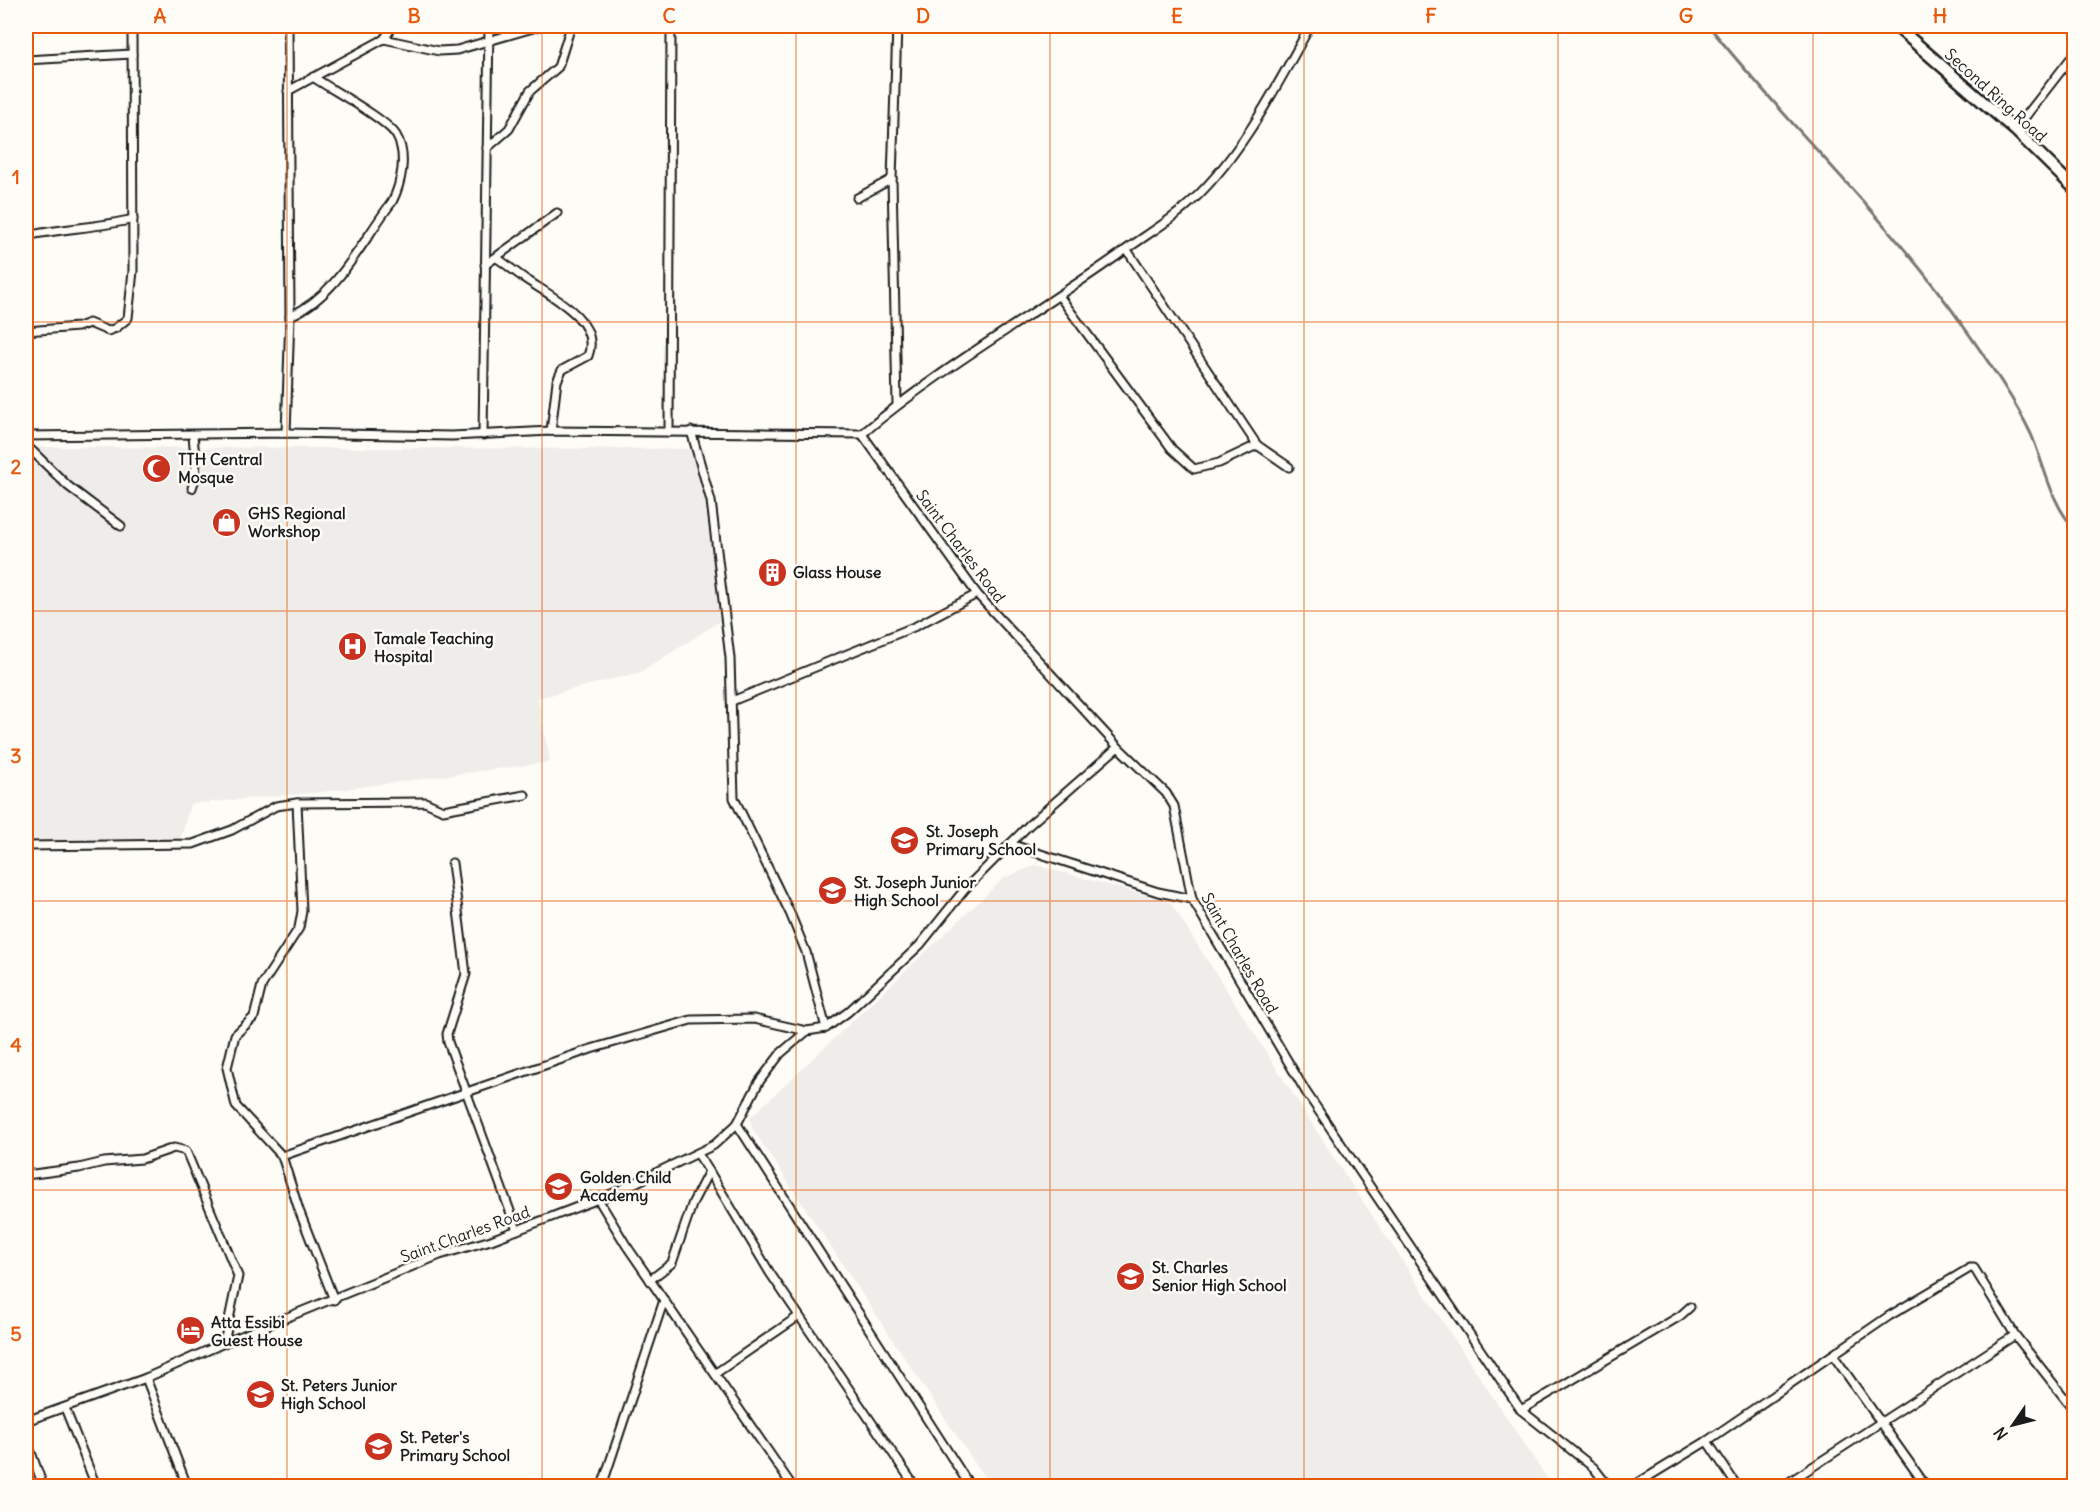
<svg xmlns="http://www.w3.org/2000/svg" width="2100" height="1512" font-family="Delius,sans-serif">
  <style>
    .built { fill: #eeede9 }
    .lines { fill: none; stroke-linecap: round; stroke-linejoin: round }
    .stream { stroke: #797876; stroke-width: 3 }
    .minor-casing { stroke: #1c1c1c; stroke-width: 11 }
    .secondary-casing { stroke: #1c1c1c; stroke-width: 15 }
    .minor { stroke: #fdfcf7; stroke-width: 7 }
    .secondary { stroke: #fdfcf7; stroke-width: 10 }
    .grid { fill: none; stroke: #e8590c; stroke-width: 1.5; stroke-opacity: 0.55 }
    .labels { text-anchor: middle; stroke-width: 5; stroke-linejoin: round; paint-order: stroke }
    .street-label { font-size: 16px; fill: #1c1c1c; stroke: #fdfcf7 }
    .poi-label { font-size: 16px; font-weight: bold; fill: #1c1c1c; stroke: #fdfcf7; text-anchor: start }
    .neatline { fill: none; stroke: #e8590c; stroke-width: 2 }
    .grid-label { font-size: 20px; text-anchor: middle; font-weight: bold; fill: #e8590c }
  </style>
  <rect width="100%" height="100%" fill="#fdfcf7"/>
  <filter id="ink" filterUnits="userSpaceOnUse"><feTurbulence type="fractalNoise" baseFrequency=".0167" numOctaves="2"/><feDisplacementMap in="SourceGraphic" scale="12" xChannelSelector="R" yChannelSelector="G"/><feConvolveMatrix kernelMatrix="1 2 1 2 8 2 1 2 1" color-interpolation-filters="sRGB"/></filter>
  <g filter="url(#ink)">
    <g class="built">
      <path d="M 26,447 L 705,449 L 719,622 L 641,672 L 538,698 L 550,762 L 322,792 L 190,804 L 178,848 L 26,841 Z"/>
      <path d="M 1036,865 L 1170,902 L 1332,1155 L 1552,1486 L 990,1486 L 752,1128 L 750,1118 L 1004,878 Z"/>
    </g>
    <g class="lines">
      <path class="stream" d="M 1709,26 C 1791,129 1891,221 1966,330 C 1989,363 2014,398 2031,434 C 2045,466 2050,502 2074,528"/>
      <defs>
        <g id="minor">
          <path d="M 897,26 L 892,179 L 897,404"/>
          <path d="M 384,39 L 439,51 L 457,50 L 540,26"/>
          <path d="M 26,60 L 132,54"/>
          <path d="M 288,91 L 384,39 L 393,26"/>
          <path d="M 2015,130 L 2074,54"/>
          <path d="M 487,148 L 509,129 L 530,91 L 558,67 L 571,26"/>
          <path d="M 857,198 L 892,179"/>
          <path d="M 26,236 C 61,228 98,228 133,219"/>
          <path d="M 1127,250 L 1257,445 L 1289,467"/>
          <path d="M 497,258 C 506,264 515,272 524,278 C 548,295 602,319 588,356 L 562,370 L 557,381 L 551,431"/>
          <path d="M 485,265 L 557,213"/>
          <path d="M 1060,297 L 1172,449 L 1194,469 L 1219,463 L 1257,445"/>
          <path d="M 290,316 C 337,296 362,241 392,202 C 401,184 408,155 396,135 C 386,119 332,90 313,77"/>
          <path d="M 26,331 L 78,327 L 89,323 L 108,331 L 116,328 L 128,318 L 133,271 L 132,26"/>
          <path d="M 691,431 L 711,501 L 730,658 L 734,798 L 790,913 L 806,952 L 826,1028"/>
          <path d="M 669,432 L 671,26"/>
          <path d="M 286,433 L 290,316 L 288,26"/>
          <path d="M 862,434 L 977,594 L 1118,747 L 1166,793 L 1174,806 L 1192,899 L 1306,1092 L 1521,1410 L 1594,1468 L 1608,1486"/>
          <path d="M 483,435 L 489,26"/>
          <path d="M 26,436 L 286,433 L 452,436 L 551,431 L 862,434 C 943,366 1037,313 1124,251 C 1143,237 1165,224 1183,209 C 1237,164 1277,86 1310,26"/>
          <path d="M 26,445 L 68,486 L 121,526"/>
          <path d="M 192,488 C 199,470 194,453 193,435"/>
          <path d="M 732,701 L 916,626 L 977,594"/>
          <path d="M 297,803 L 302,911 L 299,928 L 262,985 L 254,1017 L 235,1035 L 227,1068 L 236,1106 L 282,1156 L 299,1210 L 334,1300"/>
          <path d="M 1010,844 L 1158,892 L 1192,899"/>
          <path d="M 26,846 L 193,844 L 232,830 L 276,806 L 297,803 L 425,802 L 443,810 L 525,795"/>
          <path d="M 452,863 L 466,974 L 447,1034 L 448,1042 L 517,1230"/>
          <path d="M 737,1124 L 970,1486"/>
          <path d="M 282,1156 L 591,1049 L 691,1020 L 754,1019 L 807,1031"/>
          <path d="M 709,1171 L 770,1273 L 915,1486"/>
          <path d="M 26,1175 L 79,1168 L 104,1162 L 142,1159 L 174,1148 L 186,1151 L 238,1276 L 224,1343"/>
          <path d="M 598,1199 L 626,1245 L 792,1486"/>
          <path d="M 650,1280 L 672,1263 L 693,1202 L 709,1171 L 698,1154"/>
          <path d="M 1833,1355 L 1926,1486"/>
          <path d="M 716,1373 L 799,1316"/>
          <path d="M 146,1378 L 187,1486"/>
          <path d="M 65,1408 L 96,1486"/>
          <path d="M 1521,1410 L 1680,1316 L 1690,1307"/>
          <path d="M 26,1421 L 146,1378 L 224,1343 L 440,1255 L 491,1240 L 614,1193 L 714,1145 L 737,1124 L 759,1082 L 781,1053 L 807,1031 L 826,1028 L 848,1012 L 920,945 L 965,889 L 1029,825 L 1118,747"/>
          <path d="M 26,1438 L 43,1486"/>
          <path d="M 1707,1441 L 1737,1486"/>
          <path d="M 602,1486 L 664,1300"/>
          <path d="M 1633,1486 L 1707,1441 L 1889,1316 L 1970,1268 L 1974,1268 L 2015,1335 L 2074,1410"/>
          <path d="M 1783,1486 L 2015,1335"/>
        </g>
        <path id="secondary" d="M 1896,26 L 2015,130 L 2074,188"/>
      </defs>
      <use href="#minor" class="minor-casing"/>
      <use href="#secondary" class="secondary-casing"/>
      <use href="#minor" class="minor"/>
      <use href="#secondary" class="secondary"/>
    </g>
  </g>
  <path class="grid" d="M 287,26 L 287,1486M 542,26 L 542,1486M 796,26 L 796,1486M 1050,26 L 1050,1486M 1304,26 L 1304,1486M 1558,26 L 1558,1486M 1813,26 L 1813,1486M 26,322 L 2074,322M 26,611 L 2074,611M 26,901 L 2074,901M 26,1190 L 2074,1190"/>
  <defs>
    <symbol id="mosque-disc" viewBox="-11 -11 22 22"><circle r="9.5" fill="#c8321e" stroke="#fdfcf7"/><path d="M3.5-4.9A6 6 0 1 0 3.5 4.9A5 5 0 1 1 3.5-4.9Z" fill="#fff"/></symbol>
    <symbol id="shop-disc" viewBox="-11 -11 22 22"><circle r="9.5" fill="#c8321e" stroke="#fdfcf7"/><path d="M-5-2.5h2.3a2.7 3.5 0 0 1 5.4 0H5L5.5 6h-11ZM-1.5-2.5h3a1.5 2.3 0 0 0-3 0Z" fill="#fff"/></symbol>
    <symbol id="building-disc" viewBox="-11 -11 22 22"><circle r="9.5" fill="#c8321e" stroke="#fdfcf7"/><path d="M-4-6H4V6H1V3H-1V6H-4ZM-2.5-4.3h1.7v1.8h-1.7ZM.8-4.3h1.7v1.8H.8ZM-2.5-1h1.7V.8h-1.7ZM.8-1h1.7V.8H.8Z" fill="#fff"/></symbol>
    <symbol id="hospital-disc" viewBox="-11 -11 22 22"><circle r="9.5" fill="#c8321e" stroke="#fdfcf7"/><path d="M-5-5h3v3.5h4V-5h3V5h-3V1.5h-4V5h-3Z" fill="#fff"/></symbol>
    <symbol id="school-disc" viewBox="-11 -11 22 22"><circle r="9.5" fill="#c8321e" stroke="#fdfcf7"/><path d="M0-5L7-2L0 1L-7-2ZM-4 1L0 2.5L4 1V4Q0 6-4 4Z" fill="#fff"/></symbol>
    <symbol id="hotel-disc" viewBox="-11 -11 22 22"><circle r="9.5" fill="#c8321e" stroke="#fdfcf7"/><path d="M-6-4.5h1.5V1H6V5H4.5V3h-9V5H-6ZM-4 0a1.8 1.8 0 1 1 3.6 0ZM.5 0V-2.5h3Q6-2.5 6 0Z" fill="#fff"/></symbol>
  </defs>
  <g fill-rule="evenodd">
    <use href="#mosque-disc" x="140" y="452" width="33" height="33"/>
    <use href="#shop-disc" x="210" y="506" width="33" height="33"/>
    <use href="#building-disc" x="756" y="556" width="33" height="33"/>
    <use href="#hospital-disc" x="336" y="630" width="33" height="33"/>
    <use href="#school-disc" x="888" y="824" width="33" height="33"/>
    <use href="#school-disc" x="816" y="874" width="33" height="33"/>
    <use href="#school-disc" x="542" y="1170" width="33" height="33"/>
    <use href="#school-disc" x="1114" y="1260" width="33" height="33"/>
    <use href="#hotel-disc" x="174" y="1314" width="33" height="33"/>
    <use href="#school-disc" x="244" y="1378" width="33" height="33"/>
    <use href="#school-disc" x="362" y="1430" width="33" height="33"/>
  </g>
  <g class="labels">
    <g class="street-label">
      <text transform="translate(1996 95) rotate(42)" y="6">Second Ring Road</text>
      <text transform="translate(961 546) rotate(53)" y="6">Saint Charles Road</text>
      <text transform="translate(1240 953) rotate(60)" y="6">Saint Charles Road</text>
      <text transform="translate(465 1234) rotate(-20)" y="6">Saint Charles Road</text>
    </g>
    <g class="poi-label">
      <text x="178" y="465">TTH Central<tspan x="178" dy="18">Mosque</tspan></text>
      <text x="248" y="519">GHS Regional<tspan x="248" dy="18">Workshop</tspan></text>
      <text x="793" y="578">Glass House</text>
      <text x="374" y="644">Tamale Teaching<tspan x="374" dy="18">Hospital</tspan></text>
      <text x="926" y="837">St. Joseph<tspan x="926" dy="18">Primary School</tspan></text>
      <text x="854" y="888">St. Joseph Junior<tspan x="854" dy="18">High School</tspan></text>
      <text x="580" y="1183">Golden Child<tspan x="580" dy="18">Academy</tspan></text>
      <text x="1152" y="1273">St. Charles<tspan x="1152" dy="18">Senior High School</tspan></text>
      <text x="211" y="1328">Atta Essibi<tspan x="211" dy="18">Guest House</tspan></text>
      <text x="281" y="1391">St. Peters Junior<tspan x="281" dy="18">High School</tspan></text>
      <text x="400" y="1443">St. Peter's<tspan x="400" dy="18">Primary School</tspan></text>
    </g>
  </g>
  <rect width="2100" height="1512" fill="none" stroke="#fdfcf7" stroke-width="66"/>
  <g transform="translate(2013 1425) rotate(235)" stroke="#fdfcf7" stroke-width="4.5" paint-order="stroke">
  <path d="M0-4.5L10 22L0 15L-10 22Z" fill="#1c1c1c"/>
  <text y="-9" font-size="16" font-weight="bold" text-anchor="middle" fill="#1c1c1c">N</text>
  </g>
  <rect x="33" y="33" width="2034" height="1446" class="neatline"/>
  <g class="grid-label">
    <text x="160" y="23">A</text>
    <text x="414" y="23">B</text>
    <text x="669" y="23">C</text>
    <text x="923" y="23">D</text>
    <text x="1177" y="23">E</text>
    <text x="1431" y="23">F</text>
    <text x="1686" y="23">G</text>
    <text x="1940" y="23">H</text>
    <text x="16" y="184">1</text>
    <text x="16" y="474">2</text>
    <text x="16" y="763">3</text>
    <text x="16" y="1052">4</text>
    <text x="16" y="1341">5</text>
  </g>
</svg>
